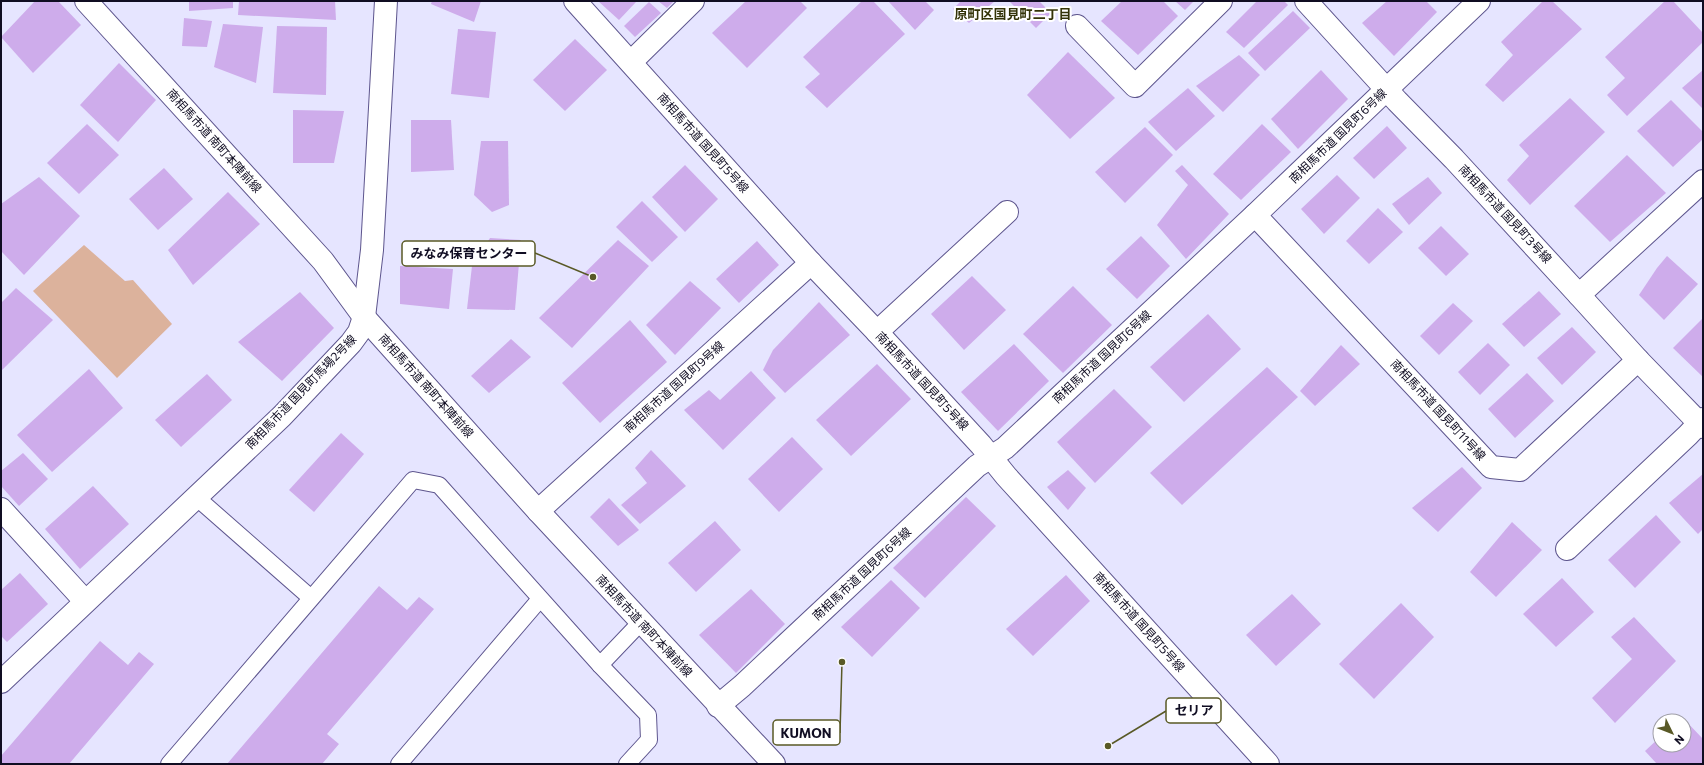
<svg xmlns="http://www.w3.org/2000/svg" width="1704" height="765" font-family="Commissioner,'Noto Sans JP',sans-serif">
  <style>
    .green { fill: #dcb29c }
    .building { fill: #ceaceb }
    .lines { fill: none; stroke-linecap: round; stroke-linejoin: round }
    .lane-casing { stroke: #5e568e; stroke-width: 18 }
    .street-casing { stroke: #5e568e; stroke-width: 24 }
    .secondary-casing { stroke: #5e568e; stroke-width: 24 }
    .lane { stroke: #fff; stroke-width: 16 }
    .street { stroke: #fff; stroke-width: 22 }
    .secondary { stroke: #fff; stroke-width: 22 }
    .labels { text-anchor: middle; stroke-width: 4; stroke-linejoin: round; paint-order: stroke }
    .street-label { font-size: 12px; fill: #100d22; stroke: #fff }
    .neighbourhood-label { font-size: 13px; font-weight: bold; fill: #333308; stroke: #fff }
    .leader { fill: none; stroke: #595926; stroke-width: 1.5 }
    .callout-dot { fill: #595926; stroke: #fff; stroke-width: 1.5 }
    .callout { fill: #fff; stroke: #595926; stroke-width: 1.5 }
    .callout-label { font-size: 13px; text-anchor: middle; font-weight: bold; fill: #100d22 }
  </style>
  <rect width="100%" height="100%" fill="#e6e5ff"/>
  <path class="green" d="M 84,245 L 125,281 L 133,280 L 172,324 L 117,378 L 33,291 Z"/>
  <g class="building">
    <path d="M 35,1 L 58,1 L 81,25 L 33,73 L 1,37 Z"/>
    <path d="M 189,1 L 233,1 L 233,8 L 189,11 Z"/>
    <path d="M 239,1 L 335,1 L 336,20 L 238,15 Z"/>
    <path d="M 432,1 L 481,1 L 474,22 L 431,4 Z"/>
    <path d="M 598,1 L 635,1 L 636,2 L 619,20 Z"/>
    <path d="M 658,1 L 674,1 L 667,8 Z"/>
    <path d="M 746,1 L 800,1 L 807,8 L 747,68 L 712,33 Z"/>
    <path d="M 862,1 L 873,1 L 905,34 L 827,108 L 805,87 L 820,74 L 803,57 Z"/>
    <path d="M 888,1 L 925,1 L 934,10 L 915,30 Z"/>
    <path d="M 961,1 L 995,1 L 969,23 L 953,9 Z"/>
    <path d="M 1009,1 L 1039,1 L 1051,13 L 1036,28 Z"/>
    <path d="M 1122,1 L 1163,1 L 1178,16 L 1138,55 L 1101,21 Z"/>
    <path d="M 1175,1 L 1194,1 L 1185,10 Z"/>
    <path d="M 1257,1 L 1284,1 L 1288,5 L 1244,48 L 1226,32 Z"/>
    <path d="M 1387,1 L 1426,1 L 1437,12 L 1394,56 L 1362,23 Z"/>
    <path d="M 1543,1 L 1552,1 L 1582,29 L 1503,102 L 1485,85 L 1513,55 L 1501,42 Z"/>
    <path d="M 1665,1 L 1673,1 L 1703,33 L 1703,42 L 1627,116 L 1607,95 L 1625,78 L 1605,57 Z"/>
    <path d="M 649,2 L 661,13 L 635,37 L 624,26 Z"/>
    <path d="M 1293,11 L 1310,28 L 1265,71 L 1248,53 Z"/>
    <path d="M 184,18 L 212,21 L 207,47 L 182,46 Z"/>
    <path d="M 223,24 L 263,27 L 256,83 L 214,67 Z"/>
    <path d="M 277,26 L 327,27 L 326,95 L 273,93 Z"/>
    <path d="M 458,29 L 496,32 L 489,98 L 451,94 Z"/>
    <path d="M 575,39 L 607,70 L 565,111 L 533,80 Z"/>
    <path d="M 1068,52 L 1115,98 L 1070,139 L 1027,95 Z"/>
    <path d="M 1239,55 L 1260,75 L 1223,112 L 1196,86 Z"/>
    <path d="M 119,63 L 156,100 L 118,142 L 80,105 Z"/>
    <path d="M 1321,70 L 1348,99 L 1298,149 L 1271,119 Z"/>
    <path d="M 1703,70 L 1703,109 L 1682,88 Z"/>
    <path d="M 1188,88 L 1215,116 L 1176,151 L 1148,122 Z"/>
    <path d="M 1570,98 L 1605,132 L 1530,205 L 1507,180 L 1529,156 L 1519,145 Z"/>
    <path d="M 1671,100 L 1703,132 L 1703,139 L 1673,167 L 1637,131 Z"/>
    <path d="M 293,110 L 344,111 L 334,163 L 293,163 Z"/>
    <path d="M 411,120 L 451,120 L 454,170 L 411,172 Z"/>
    <path d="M 87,124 L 119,155 L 79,194 L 47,163 Z"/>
    <path d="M 1262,124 L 1291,152 L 1241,200 L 1213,174 Z"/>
    <path d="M 1387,126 L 1407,148 L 1374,179 L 1353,158 Z"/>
    <path d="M 1145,127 L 1173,155 L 1125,203 L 1095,172 Z"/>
    <path d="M 481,141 L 508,141 L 509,205 L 492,212 L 474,195 Z"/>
    <path d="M 1627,155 L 1666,193 L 1610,242 L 1574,206 Z"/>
    <path d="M 685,165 L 718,199 L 685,232 L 652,197 Z"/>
    <path d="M 1182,165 L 1229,214 L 1186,259 L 1157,225 L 1188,185 L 1175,171 Z"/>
    <path d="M 164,168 L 193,199 L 158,230 L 129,199 Z"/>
    <path d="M 1337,175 L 1360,198 L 1324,234 L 1301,209 Z"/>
    <path d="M 39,177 L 80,216 L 24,275 L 1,251 L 1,204 Z"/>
    <path d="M 1428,177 L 1442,193 L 1409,225 L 1392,204 Z"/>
    <path d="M 228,192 L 260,224 L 193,285 L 168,250 Z"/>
    <path d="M 642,201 L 678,237 L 652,262 L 616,227 Z"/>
    <path d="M 1378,208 L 1403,232 L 1369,264 L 1346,241 Z"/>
    <path d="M 1441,226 L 1469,254 L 1446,276 L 1418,248 Z"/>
    <path d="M 1141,236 L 1170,266 L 1137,299 L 1106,269 Z"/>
    <path d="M 490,238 L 521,240 L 515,310 L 467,309 L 472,266 Z"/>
    <path d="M 618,240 L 649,266 L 572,348 L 539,318 Z"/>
    <path d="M 757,241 L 779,265 L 739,303 L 716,279 Z"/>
    <path d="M 1667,256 L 1698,284 L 1664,320 L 1639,295 L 1657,268 Z"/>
    <path d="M 400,266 L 453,269 L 449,309 L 400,304 Z"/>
    <path d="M 972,276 L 1006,310 L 964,350 L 931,314 Z"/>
    <path d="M 690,281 L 721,308 L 675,355 L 646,325 Z"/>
    <path d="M 1073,286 L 1112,325 L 1063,373 L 1023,334 Z"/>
    <path d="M 16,288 L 53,320 L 1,371 L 1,303 Z"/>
    <path d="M 1539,291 L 1561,314 L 1524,347 L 1502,324 Z"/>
    <path d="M 300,292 L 334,328 L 282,381 L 238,342 Z"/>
    <path d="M 819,302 L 850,335 L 785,393 L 763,370 L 773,350 Z"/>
    <path d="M 1453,303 L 1473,321 L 1439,355 L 1420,336 Z"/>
    <path d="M 1208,314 L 1241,349 L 1184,402 L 1150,367 Z"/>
    <path d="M 1703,318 L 1703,377 L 1673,348 Z"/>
    <path d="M 630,320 L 667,362 L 600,423 L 562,383 Z"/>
    <path d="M 1572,327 L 1596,352 L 1562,385 L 1537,358 Z"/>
    <path d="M 511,339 L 531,357 L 489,393 L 471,376 Z"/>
    <path d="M 1488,343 L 1510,365 L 1480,395 L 1458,372 Z"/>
    <path d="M 1014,344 L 1049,381 L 998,431 L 961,392 Z"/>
    <path d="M 1341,345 L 1360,364 L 1315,406 L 1300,391 Z"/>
    <path d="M 877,364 L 911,399 L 851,456 L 816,420 Z"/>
    <path d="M 1267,367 L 1298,397 L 1182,505 L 1150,473 Z"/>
    <path d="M 89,369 L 123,408 L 52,472 L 17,435 Z"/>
    <path d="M 751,371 L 776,398 L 723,450 L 684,410 L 709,390 L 720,400 Z"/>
    <path d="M 1527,373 L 1554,401 L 1515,438 L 1488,409 Z"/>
    <path d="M 207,374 L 232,400 L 181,447 L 155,420 Z"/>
    <path d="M 1114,389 L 1152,427 L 1095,483 L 1057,442 Z"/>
    <path d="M 341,433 L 364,454 L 314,512 L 289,490 Z"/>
    <path d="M 792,437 L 823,469 L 779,512 L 748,479 Z"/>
    <path d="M 651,450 L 686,486 L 640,524 L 621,505 L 647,483 L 635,468 Z"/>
    <path d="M 23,453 L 48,479 L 19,506 L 1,486 L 1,471 Z"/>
    <path d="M 1462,467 L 1482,488 L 1438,532 L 1412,508 Z"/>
    <path d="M 1068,470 L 1086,488 L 1068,510 L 1047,487 Z"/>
    <path d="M 1703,474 L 1703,529 L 1698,534 L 1669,503 Z"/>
    <path d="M 93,486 L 129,524 L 80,569 L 45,529 Z"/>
    <path d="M 966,497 L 996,526 L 925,598 L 893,568 Z"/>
    <path d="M 609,498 L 639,530 L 618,546 L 590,517 Z"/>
    <path d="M 1656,515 L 1681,542 L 1635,588 L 1608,560 Z"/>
    <path d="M 715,521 L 741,550 L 696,592 L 668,563 Z"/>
    <path d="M 1512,522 L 1542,550 L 1496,597 L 1470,572 Z"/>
    <path d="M 20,573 L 48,604 L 7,642 L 1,636 L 1,590 Z"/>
    <path d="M 1066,575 L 1090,601 L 1033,656 L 1006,629 Z"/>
    <path d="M 1562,578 L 1594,612 L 1556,647 L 1523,614 Z"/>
    <path d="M 891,580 L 920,608 L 872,657 L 841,627 Z"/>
    <path d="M 379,586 L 407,610 L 419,597 L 434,609 L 327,734 L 339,744 L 322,764 L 227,764 Z"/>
    <path d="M 751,589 L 785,624 L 736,673 L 699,635 Z"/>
    <path d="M 1292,594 L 1321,624 L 1276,666 L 1246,635 Z"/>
    <path d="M 1401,603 L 1434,637 L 1374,699 L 1339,664 Z"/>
    <path d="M 1634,617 L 1676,661 L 1615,723 L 1592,698 L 1632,659 L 1611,637 Z"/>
    <path d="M 100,641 L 128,665 L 139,652 L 154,664 L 69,764 L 1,764 L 1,756 Z"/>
    <path d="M 1682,717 L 1703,739 L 1703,764 L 1657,764 L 1645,751 L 1660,737 L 1660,745 L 1684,745 L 1684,721 L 1677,721 Z"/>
  </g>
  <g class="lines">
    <defs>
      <g id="lane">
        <path d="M 196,497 L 311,598"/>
        <path d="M 600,665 L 648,715 L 649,740 L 627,764"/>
        <path d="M 169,764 L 413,480 L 439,485 L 600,665 L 641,622"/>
        <path d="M 399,764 L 540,599"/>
      </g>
      <g id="street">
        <path d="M 86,1 L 323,261 L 364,317 L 538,511 L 774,764"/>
        <path d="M 575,1 L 811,263 L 877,332 L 981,445 L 1006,476 L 1268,764"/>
        <path d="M 1306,1 L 1397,101 L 1454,159 L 1579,295 L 1638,360 L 1703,427"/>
        <path d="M 1077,26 L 1135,86 L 1221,1"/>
        <path d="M 631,62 L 693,1"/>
        <path d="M 1255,215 L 1491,467 L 1520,470 L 1638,360"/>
        <path d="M 1579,295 L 1703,181"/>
        <path d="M 877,332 L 1007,212"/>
        <path d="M 1,509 L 85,601"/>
        <path d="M 538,511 L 811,263"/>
        <path d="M 1567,549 L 1688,435 L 1703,419"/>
        <path d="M 718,706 L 742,686 L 977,466 L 1005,448 L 1255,215 L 1479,1"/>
      </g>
      <path id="secondary" d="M 1,682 L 282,416 L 351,343 L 359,332 L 364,317 L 372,250 L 386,1"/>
    </defs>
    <use href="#lane" class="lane-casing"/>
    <use href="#street" class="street-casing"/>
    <use href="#secondary" class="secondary-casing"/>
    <use href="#lane" class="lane"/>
    <use href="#street" class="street"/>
    <use href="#secondary" class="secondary"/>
  </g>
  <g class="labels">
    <g class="street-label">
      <text transform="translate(1338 136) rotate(-44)" y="4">南相馬市道 国見町6号線</text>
      <text transform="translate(214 141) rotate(48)" y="4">南相馬市道 南町本陣前線</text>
      <text transform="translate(703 143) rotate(48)" y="4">南相馬市道 国見町5号線</text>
      <text transform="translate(1505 214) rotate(47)" y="4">南相馬市道 国見町3号線</text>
      <text transform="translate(1102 357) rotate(-43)" y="4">南相馬市道 国見町6号線</text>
      <text transform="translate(922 381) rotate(47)" y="4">南相馬市道 国見町5号線</text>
      <text transform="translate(426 386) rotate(48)" y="4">南相馬市道 南町本陣前線</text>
      <text transform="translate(674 387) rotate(-42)" y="4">南相馬市道 国見町9号線</text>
      <text transform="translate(301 392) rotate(-46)" y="4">南相馬市道 国見町馬場2号線</text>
      <text transform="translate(1438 410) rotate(47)" y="4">南相馬市道 国見町11号線</text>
      <text transform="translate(862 574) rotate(-43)" y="4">南相馬市道 国見町6号線</text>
      <text transform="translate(1139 622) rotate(48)" y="4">南相馬市道 国見町5号線</text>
      <text transform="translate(644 626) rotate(47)" y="4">南相馬市道 南町本陣前線</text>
    </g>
    <g class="neighbourhood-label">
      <text x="1013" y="19">原町区国見町二丁目</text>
    </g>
  </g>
  <path class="leader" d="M593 277L535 253M1108 746L1166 711M842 662L840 733"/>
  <g class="callout-dot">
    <circle cx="593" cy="277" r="4"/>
    <circle cx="1108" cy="746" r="4"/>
    <circle cx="842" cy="662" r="4"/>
  </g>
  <g class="callout">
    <rect x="402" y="241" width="133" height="25" rx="4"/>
    <rect x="1166" y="698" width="55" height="25" rx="4"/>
    <rect x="773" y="720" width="67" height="25" rx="4"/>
  </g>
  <g class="callout-label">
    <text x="469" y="258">みなみ保育センター</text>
    <text x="1194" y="715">セリア</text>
    <text x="806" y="738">KUMON</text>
  </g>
  <rect width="1704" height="765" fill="none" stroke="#100d22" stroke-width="4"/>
  <g transform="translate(1672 733) rotate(133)"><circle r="19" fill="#ffffff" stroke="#9f9ea7"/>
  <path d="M0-3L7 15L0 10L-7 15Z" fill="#595926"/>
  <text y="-6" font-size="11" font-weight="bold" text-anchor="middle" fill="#100d22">N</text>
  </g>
</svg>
